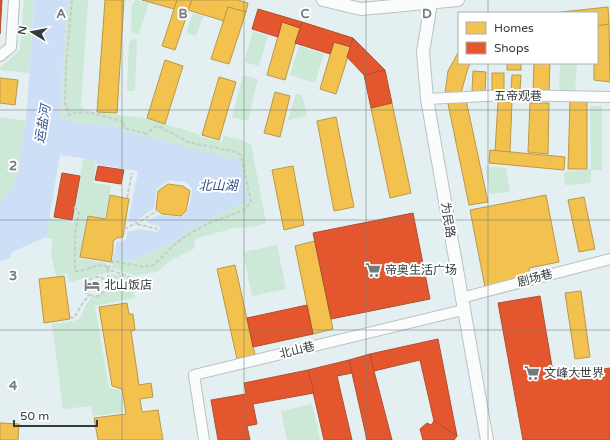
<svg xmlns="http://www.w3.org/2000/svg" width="610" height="440" font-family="'Varela Round','Noto Sans SC',sans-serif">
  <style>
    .green { fill: #cce8d7 }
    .water { fill: #cddef7 }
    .homes { fill: #f2c14e; stroke: #b99949 }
    .shops { fill: #e4572e; stroke: #af4f32 }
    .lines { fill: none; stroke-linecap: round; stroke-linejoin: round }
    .minor-casing { stroke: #bac2c4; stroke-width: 12 }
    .tertiary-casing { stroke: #bac2c4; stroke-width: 14 }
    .path { stroke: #c8cccd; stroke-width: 2; stroke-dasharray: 4 2; stroke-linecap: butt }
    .minor { stroke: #fbfdfd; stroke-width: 10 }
    .tertiary { stroke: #fbfdfd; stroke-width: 12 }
    .grid { fill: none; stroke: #727b7c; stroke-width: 1; stroke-opacity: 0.55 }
    .labels { text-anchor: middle; stroke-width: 4; stroke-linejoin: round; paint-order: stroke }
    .street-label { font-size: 12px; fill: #343c3d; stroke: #fff }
    .poi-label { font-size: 12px; fill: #343c3d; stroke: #fff; text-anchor: start }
    .water-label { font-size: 13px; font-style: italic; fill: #355488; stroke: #fff }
    .grid-label { font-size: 13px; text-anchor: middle; font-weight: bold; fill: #727b7c; stroke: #fff; stroke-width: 4; stroke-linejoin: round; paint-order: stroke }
  </style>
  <rect width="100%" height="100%" fill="#e4eff1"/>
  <g class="green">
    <path d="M 24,0 L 34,0 L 29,73 L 0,70 L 0,68 L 20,50 Z"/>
    <path d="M 67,0 L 88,0 L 81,107 L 92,112 L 145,118 L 198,134 L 201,137 L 222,142 L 224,136 L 242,140 L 251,144 L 266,223 L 252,227 L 234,228 L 198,238 L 194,242 L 195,248 L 170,261 L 158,271 L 136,276 L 112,268 L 113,258 L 133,261 L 142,255 L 159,250 L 176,240 L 192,228 L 247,201 L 123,131 L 121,127 L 79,123 L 60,118 Z"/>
    <path d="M 136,0 L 149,3 L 139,34 L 131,32 L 132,4 Z"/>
    <path d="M 193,13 L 203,16 L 196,36 L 186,33 Z"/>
    <path d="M 253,31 L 268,36 L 259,66 L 244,62 Z"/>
    <path d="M 133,39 L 136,40 L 137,43 L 135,91 L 127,91 L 129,42 Z"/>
    <path d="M 299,46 L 324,54 L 315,83 L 290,75 Z"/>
    <path d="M 560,63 L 577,63 L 575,92 L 559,91 Z"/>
    <path d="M 243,75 L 258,79 L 248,121 L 232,117 Z"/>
    <path d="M 296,94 L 302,95 L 307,116 L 288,120 Z"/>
    <path d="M 590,106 L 602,106 L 602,170 L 591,170 L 591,183 L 565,185 L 564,172 L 591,169 Z"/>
    <path d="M 0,117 L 25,121 L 19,169 L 14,185 L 0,203 Z"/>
    <path d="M 83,159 L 94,160 L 96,166 L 93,183 L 111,186 L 105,218 L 87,215 L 80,259 L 106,263 L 111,272 L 69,282 L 67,273 L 56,276 L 51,253 L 53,239 L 46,238 L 49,218 L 73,222 Z"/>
    <path d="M 485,166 L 506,168 L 510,192 L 490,194 Z"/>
    <path d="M 277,245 L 286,289 L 252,296 L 243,252 Z"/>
    <path d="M 111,274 L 128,277 L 132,281 L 135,298 L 95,306 L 109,388 L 120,390 L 123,412 L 93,416 L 91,406 L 63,409 L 52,324 L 74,321 L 80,318 L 87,303 L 92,297 L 104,293 Z"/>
    <path d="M 312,404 L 320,440 L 287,440 L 281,411 Z"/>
  </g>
  <path class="water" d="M 34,0 L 67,0 L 60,118 L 79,123 L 121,127 L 123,131 L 240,161 L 247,201 L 192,228 L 176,240 L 159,250 L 142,255 L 133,261 L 113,258 L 116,248 L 116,242 L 126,240 L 127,232 L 139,229 L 157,232 L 160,229 L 159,226 L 147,223 L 147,221 L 158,215 L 181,217 C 190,212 191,199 192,189 L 186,182 L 168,180 L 156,190 L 154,208 L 135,222 L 128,222 L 138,171 L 97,164 L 94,160 L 60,155 L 46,237 L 12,252 L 10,258 L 0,262 L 0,203 L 14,185 L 19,169 L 27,110 Z"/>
  <g class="homes">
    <path d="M 105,0 L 124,0 L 117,113 L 97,112 Z"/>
    <path d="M 142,0 L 177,0 L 174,9 Z"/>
    <path d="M 177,0 L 192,0 L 175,50 L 162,46 Z"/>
    <path d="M 192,0 L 238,0 L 248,3 L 246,12 L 228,7 L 224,21 L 188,10 Z"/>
    <path d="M 228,7 L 246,12 L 229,64 L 211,59 Z"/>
    <path d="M 608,7 L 609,24 L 597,26 L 597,13 L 552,13 Z"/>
    <path d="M 282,22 L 300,28 L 285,80 L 267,75 Z"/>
    <path d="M 609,24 L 610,82 L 594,80 L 594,63 L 597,63 L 597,26 Z"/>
    <path d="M 334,42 L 351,47 L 336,94 L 320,89 Z"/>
    <path d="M 459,51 L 459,63 L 471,63 L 468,68 L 461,93 L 445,93 L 448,71 Z"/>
    <path d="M 165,60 L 183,66 L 165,124 L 147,118 Z"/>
    <rect x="507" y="63" width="14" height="7"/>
    <path d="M 534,63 L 550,63 L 549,92 L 533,92 Z"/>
    <path d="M 473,71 L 486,72 L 485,92 L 472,91 Z"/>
    <rect x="492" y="73" width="12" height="18"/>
    <path d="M 512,75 L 521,75 L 520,90 L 511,90 Z"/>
    <path d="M 219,77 L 236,82 L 219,140 L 202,135 Z"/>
    <path d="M 0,78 L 18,80 L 15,105 L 0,103 Z"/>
    <path d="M 275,92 L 290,96 L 280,137 L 264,133 Z"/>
    <path d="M 466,100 L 488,202 L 469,205 L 448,104 Z"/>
    <path d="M 570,101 L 587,102 L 587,169 L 568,169 Z"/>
    <path d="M 498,102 L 512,102 L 510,152 L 495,151 Z"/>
    <path d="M 392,103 L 411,193 L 390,198 L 371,108 Z"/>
    <path d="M 530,103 L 549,103 L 548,154 L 528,152 Z"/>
    <path d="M 336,117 L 354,207 L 334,211 L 317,121 Z"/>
    <path d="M 490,150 L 565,157 L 564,170 L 489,163 Z"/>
    <path d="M 293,166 L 304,225 L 284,230 L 272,170 Z"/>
    <path d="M 168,184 L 183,186 L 190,191 L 186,211 L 181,216 L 162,214 L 156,209 L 158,191 Z"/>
    <path d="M 110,195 L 129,199 L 123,237 L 117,238 L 113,241 L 113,249 L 111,262 L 80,257 L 88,216 L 106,219 Z"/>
    <path d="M 546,195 L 559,262 L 529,268 L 531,278 L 485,287 L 470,210 Z"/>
    <path d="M 584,197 L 595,249 L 579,252 L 568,200 Z"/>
    <path d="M 315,241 L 333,329 L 313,334 L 295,246 Z"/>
    <path d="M 235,265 L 255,355 L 237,359 L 217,269 Z"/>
    <path d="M 64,276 L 70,319 L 44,323 L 39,279 Z"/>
    <path d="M 581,291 L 590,357 L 575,359 L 565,293 Z"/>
    <path d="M 127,303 L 129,314 L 133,314 L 135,330 L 131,331 L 139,385 L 151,383 L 153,397 L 140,399 L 142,412 L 158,410 L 163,440 L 98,440 L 94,418 L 126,414 L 122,389 L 112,386 L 99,307 Z"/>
    <path d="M 0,423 L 19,424 L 18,440 L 0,440 Z"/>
  </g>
  <g class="shops">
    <path d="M 0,0 L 2,0 L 0,34 Z"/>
    <path d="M 258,9 L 302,22 L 300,28 L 282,22 L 278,37 L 252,29 Z"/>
    <path d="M 302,22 L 353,38 L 351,47 L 334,42 L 330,54 L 295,43 Z"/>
    <path d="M 353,38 L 385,70 L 364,75 L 347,57 Z"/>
    <path d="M 385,70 L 392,103 L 371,108 L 364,75 Z"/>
    <path d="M 98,166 L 124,170 L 121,184 L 95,180 Z"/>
    <path d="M 62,173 L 80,176 L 72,220 L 54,217 Z"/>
    <path d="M 413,213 L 430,299 L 331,319 L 313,233 Z"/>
    <path d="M 540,296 L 554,378 L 610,368 L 610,440 L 523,440 L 498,303 Z"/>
    <path d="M 307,305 L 313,334 L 253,347 L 247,318 Z"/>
    <path d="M 438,339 L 457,436 L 434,421 L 420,360 L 374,371 L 370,354 Z"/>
    <path d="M 370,354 L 374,371 L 392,440 L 367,440 L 349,360 Z"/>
    <path d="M 349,360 L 352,373 L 337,376 L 352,440 L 324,440 L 308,370 Z"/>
    <path d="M 308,370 L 314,393 L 253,404 L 257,424 L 247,426 L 250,440 L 218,440 L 211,400 L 246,394 L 244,383 Z"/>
    <path d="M 434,421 L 457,436 L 454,440 L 423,440 L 420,429 L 427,423 L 431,425 Z"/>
  </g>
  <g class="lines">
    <defs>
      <g id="minor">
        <path d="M 0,56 L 11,47 L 14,0"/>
        <path d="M 427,99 L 507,95 L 610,97"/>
        <path d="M 461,298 L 610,259"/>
        <path d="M 204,440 L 194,375 L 463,310"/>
      </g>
      <g id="tertiary">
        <path d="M 323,0 L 361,9 L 458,0"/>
        <path d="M 432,0 L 431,3 L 423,52 L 427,99 L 487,440"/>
      </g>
    </defs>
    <use href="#minor" class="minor-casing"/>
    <use href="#tertiary" class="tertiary-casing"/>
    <g class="path">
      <path d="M 72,0 L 66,64 L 65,103 L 69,115 C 86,107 107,118 124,122 L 124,128 L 147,134"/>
      <path d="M 127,198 L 132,173"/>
      <path d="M 74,207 L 79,213 L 75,233 L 75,271 C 87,272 94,263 106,266 L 108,269 L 113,261 L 143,267 L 154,265 L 175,244 L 187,235 L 209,223 L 244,210 L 251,202 L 241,155 L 236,152 L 188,142 L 158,126 L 155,127 L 145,135"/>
      <path d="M 137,224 L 158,229"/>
      <path d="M 124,229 L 143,220 L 158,210"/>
      <path d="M 108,284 L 101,277 L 96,277 L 88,280 L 85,285 L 85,292 L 95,297 C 109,291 108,283 108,269 L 135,279"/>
      <path d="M 70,317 L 74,318 L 82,304 L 90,294"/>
    </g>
    <use href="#minor" class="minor"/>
    <use href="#tertiary" class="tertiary"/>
  </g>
  <path class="grid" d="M 122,0 L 122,440M 244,0 L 244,440M 366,0 L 366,440M 488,0 L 488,13M 488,63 L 488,440M 0,110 L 610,110M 0,220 L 610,220M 0,330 L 610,330"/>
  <defs>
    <symbol id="supermarket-bare" viewBox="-9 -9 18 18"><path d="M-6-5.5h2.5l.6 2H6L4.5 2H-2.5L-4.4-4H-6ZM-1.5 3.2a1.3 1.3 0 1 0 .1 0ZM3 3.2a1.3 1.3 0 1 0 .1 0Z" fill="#727b7c" stroke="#fff" stroke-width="2.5" paint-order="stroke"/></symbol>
    <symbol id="hotel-bare" viewBox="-9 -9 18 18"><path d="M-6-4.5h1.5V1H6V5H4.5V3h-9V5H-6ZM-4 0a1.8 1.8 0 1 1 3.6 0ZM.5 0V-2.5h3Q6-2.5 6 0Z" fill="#727b7c" stroke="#fff" stroke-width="2.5" paint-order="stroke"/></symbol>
  </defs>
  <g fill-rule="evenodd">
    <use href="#supermarket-bare" x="362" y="259" width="22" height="22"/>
    <use href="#hotel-bare" x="81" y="274" width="22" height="22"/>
    <use href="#supermarket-bare" x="521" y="362" width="22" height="22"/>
  </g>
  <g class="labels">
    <g class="street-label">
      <text x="518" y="100">五帝观巷</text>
      <text transform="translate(448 220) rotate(81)" y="4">为民路</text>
      <text transform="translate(535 278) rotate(-15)" y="4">剧场巷</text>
      <text transform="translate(297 350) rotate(-14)" y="4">北山巷</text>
    </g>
    <g class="poi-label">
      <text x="385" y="274">帝奥生活广场</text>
      <text x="104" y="289">北山饭店</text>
      <text x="544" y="377">文峰大世界</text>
    </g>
    <g class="water-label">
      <text transform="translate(42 124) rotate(-80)" y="5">运盐河</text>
      <text x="218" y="190">北山湖</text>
    </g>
  </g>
  <g class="grid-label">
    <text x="61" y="18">A</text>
    <text x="183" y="18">B</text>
    <text x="305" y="18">C</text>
    <text x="427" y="18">D</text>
    <text x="13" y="170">2</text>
    <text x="13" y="280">3</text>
    <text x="13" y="390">4</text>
  </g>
  <rect x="458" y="12" width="140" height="52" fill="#ffffff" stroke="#aeb1b1"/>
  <rect x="466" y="22" width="20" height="12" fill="#f2c14e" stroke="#aeb1b1"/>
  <text x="494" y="32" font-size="12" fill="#343c3d">Homes</text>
  <rect x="466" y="42" width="20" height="12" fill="#e4572e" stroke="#aeb1b1"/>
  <text x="494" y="52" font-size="12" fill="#343c3d">Shops</text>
  <g transform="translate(32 32) rotate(280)" stroke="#ffffff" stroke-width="3" paint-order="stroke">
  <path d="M0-3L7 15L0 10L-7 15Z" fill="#343c3d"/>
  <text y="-6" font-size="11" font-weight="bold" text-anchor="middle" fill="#343c3d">N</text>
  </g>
  <path d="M14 420v6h83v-6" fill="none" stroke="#343c3d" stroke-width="2"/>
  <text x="20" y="420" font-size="12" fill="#343c3d" stroke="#ffffff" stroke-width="3" paint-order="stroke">50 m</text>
</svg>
